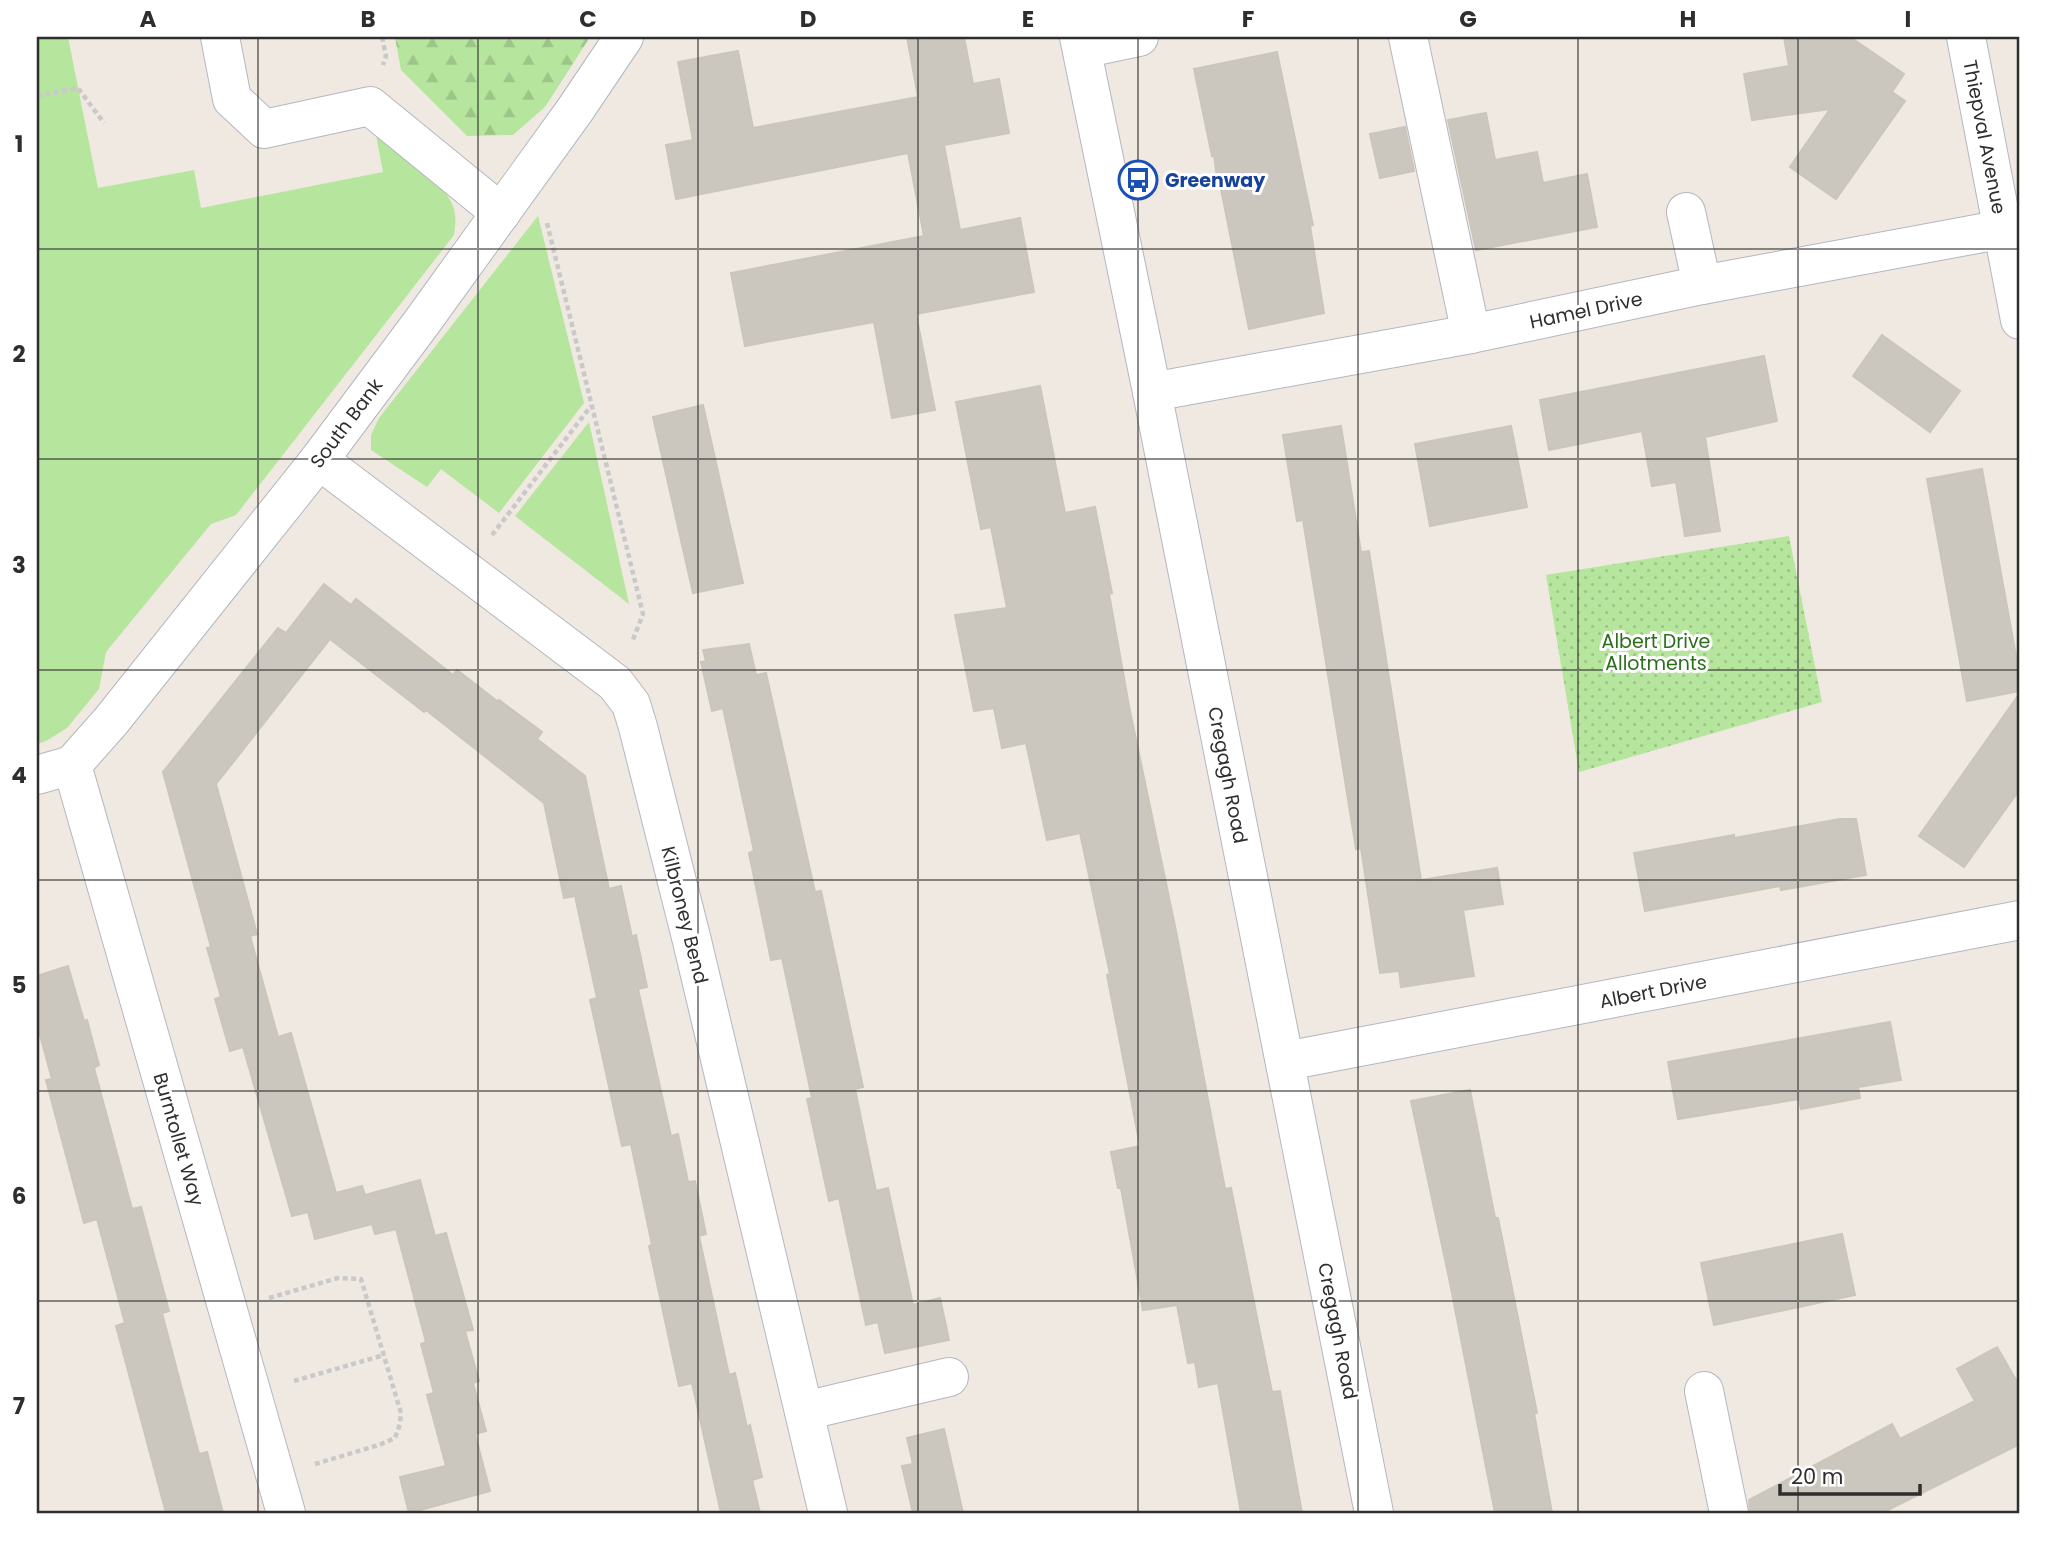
<svg xmlns="http://www.w3.org/2000/svg" width="2057" height="1550" font-family="Poppins,sans-serif">
  <style>
    .grass { fill: #b6e59e }
    .forest { fill: url(#forest-firs) }
    .garden { fill: url(#garden-dots) }
    .building { fill: #cbc7bf; stroke: #cbc5ba; stroke-width: 2 }
    .lines { fill: none; stroke-linecap: round; stroke-linejoin: round }
    .minor-casing { stroke: #b4b7c1; stroke-width: 40 }
    .path { stroke: #c9c9c9; stroke-width: 4.5; stroke-dasharray: 5 3.5; stroke-linecap: butt }
    .minor { stroke: #fff; stroke-width: 38 }
    .grid { fill: none; stroke: #2e2e2e; stroke-width: 2; stroke-opacity: 0.55 }
    .labels { text-anchor: middle; stroke-width: 6; stroke-linejoin: round; paint-order: stroke }
    .street-label { font-size: 19px; fill: #2e2e2e; stroke: #fff }
    .transit-label { font-size: 19px; font-weight: bold; fill: #164399; stroke: #fff; text-anchor: start }
    .park-label { font-size: 19px; fill: #2c6e1b; stroke: #fff }
    .neatline { fill: none; stroke: #2e2e2e; stroke-width: 2.5 }
    .grid-label { font-size: 23px; text-anchor: middle; font-weight: bold; fill: #2e2e2e }
  </style>
  <defs>
    <pattern id="forest-firs" width="22" height="20" patternUnits="userSpaceOnUse" patternTransform="scale(1.75)"><rect width="22" height="20" fill="#b6e59e"/><path d="M5 1l3.5 6h-7zM16 11l3.5 6h-7z" fill="#9dc588"/></pattern>
    <pattern id="garden-dots" width="8" height="8" patternUnits="userSpaceOnUse" patternTransform="scale(1.75)"><rect width="8" height="8" fill="#b6e59e"/><path d="M2 2h.1M6 6h.1" fill="none" stroke="#9dc588" stroke-width="1.8" stroke-linecap="round"/></pattern>
  </defs>
  <rect width="100%" height="100%" fill="#efe9e1"/>
  <g class="grass">
    <path d="M 37,37 L 68,37 L 98,188 L 194,170 L 201,208 L 383,172 L 375,130 L 443,189 C 456,208 457,213 454,235 L 236,515 L 211,524 L 106,652 L 99,689 L 67,728 L 46,741 L 37,744 Z"/>
    <path d="M 538,216 L 584,403 L 499,513 L 441,469 L 427,487 L 371,450 L 371,435 L 379,418 Z"/>
    <path d="M 589,422 L 629,604 L 515,516 Z"/>
  </g>
  <path class="forest" d="M 395,37 L 590,37 L 545,107 L 513,135 L 467,136 L 401,70 Z"/>
  <path class="garden" d="M 1789,536 L 1822,702 L 1579,772 L 1546,575 Z"/>
  <g class="building">
    <path d="M 907,37 L 964,37 L 973,84 L 999,79 L 1009,133 L 944,145 L 960,230 L 1020,218 L 1034,292 L 916,314 L 935,410 L 892,418 L 874,322 L 745,346 L 731,273 L 924,236 L 908,153 L 676,199 L 666,145 L 693,140 L 678,62 L 738,51 L 753,128 L 918,97 Z"/>
    <path d="M 1784,37 L 1850,37 L 1904,74 L 1892,92 L 1905,101 L 1836,199 L 1790,167 L 1830,109 L 1752,120 L 1744,74 L 1789,66 Z"/>
    <path d="M 1277,52 L 1313,225 L 1310,226 L 1324,313 L 1249,329 L 1220,184 L 1218,185 L 1214,155 L 1212,156 L 1194,69 Z"/>
    <path d="M 1486,113 L 1495,160 L 1537,152 L 1543,183 L 1587,174 L 1597,227 L 1476,250 L 1448,120 Z"/>
    <path d="M 1405,127 L 1414,171 L 1380,178 L 1370,134 Z"/>
    <path d="M 1882,335 L 1960,391 L 1930,432 L 1853,376 Z"/>
    <path d="M 1764,356 L 1777,421 L 1705,437 L 1720,531 L 1685,536 L 1676,482 L 1652,486 L 1642,431 L 1549,450 L 1540,400 Z"/>
    <path d="M 1040,386 L 1065,513 L 1095,507 L 1112,593 L 1109,594 L 1129,706 L 1176,931 L 1225,1189 L 1231,1188 L 1272,1392 L 1280,1391 L 1302,1513 L 1241,1513 L 1218,1383 L 1199,1387 L 1195,1362 L 1188,1363 L 1177,1305 L 1143,1310 L 1121,1188 L 1118,1188 L 1111,1152 L 1140,1146 L 1107,975 L 1110,974 L 1080,833 L 1047,840 L 1026,743 L 1002,748 L 994,708 L 974,711 L 955,615 L 1007,608 L 991,527 L 981,529 L 956,402 Z"/>
    <path d="M 703,405 L 743,583 L 693,593 L 653,417 Z"/>
    <path d="M 1341,426 L 1361,552 L 1369,551 L 1421,880 L 1497,868 L 1503,904 L 1463,910 L 1474,976 L 1401,987 L 1399,971 L 1380,973 L 1361,848 L 1356,849 L 1303,520 L 1297,521 L 1283,435 Z"/>
    <path d="M 1511,426 L 1527,507 L 1430,526 L 1415,444 Z"/>
    <path d="M 1982,469 L 2020,678 L 2020,691 L 1967,701 L 1927,479 Z"/>
    <path d="M 324,584 L 351,605 L 356,599 L 453,675 L 457,670 L 497,701 L 499,700 L 542,732 L 537,739 L 585,776 L 609,889 L 621,886 L 632,937 L 636,935 L 647,987 L 638,989 L 671,1136 L 678,1134 L 688,1182 L 695,1181 L 706,1234 L 699,1236 L 729,1375 L 735,1373 L 747,1427 L 750,1425 L 762,1477 L 752,1480 L 760,1513 L 721,1513 L 692,1383 L 679,1386 L 649,1246 L 652,1245 L 631,1144 L 622,1146 L 590,1000 L 597,998 L 575,896 L 564,898 L 544,803 L 426,710 L 424,712 L 330,639 L 216,784 L 257,934 L 250,936 L 278,1037 L 291,1033 L 336,1193 L 362,1186 L 365,1195 L 420,1180 L 435,1236 L 446,1233 L 473,1330 L 465,1331 L 479,1381 L 473,1383 L 486,1431 L 475,1434 L 490,1491 L 409,1513 L 400,1477 L 446,1466 L 427,1395 L 434,1393 L 421,1344 L 426,1342 L 396,1229 L 375,1234 L 372,1224 L 315,1239 L 308,1212 L 292,1216 L 243,1047 L 230,1051 L 215,999 L 221,997 L 207,948 L 211,947 L 163,772 L 278,628 L 286,633 Z"/>
    <path d="M 749,644 L 756,675 L 766,673 L 815,892 L 821,891 L 863,1087 L 855,1089 L 876,1191 L 888,1188 L 913,1305 L 940,1298 L 949,1340 L 885,1353 L 878,1322 L 866,1325 L 839,1198 L 829,1201 L 807,1099 L 812,1098 L 782,958 L 771,960 L 749,853 L 754,851 L 723,708 L 712,711 L 701,662 L 706,661 L 703,650 Z"/>
    <path d="M 2020,693 L 2020,789 L 1964,867 L 1919,836 Z"/>
    <path d="M 1840,819 L 1856,819 L 1866,875 L 1781,890 L 1780,886 L 1645,911 L 1634,853 L 1734,835 L 1734,838 Z"/>
    <path d="M 68,966 L 84,1021 L 87,1020 L 99,1065 L 94,1068 L 132,1209 L 141,1207 L 169,1311 L 162,1313 L 199,1454 L 207,1452 L 223,1513 L 166,1513 L 116,1326 L 125,1323 L 97,1219 L 84,1223 L 46,1080 L 52,1079 L 37,1024 L 37,976 Z"/>
    <path d="M 1890,1022 L 1901,1080 L 1858,1087 L 1860,1098 L 1801,1109 L 1799,1099 L 1678,1119 L 1668,1062 Z"/>
    <path d="M 1470,1090 L 1495,1218 L 1498,1218 L 1537,1413 L 1534,1413 L 1552,1513 L 1495,1513 L 1449,1278 L 1411,1101 Z"/>
    <path d="M 1842,1234 L 1855,1295 L 1714,1325 L 1701,1263 Z"/>
    <path d="M 1997,1347 L 2020,1387 L 2020,1444 L 1882,1513 L 1750,1513 L 1749,1500 L 1892,1424 L 1900,1439 L 1975,1401 L 1957,1369 Z"/>
    <path d="M 944,1429 L 963,1513 L 913,1513 L 902,1466 L 913,1464 L 907,1438 Z"/>
  </g>
  <g class="lines">
    <defs>
      <g id="minor">
        <path d="M 220,37 L 232,99 L 264,129 L 370,106 L 501,213"/>
        <path d="M 1079,37 L 1152,392 L 1374,1513"/>
        <path d="M 1408,37 L 1471,334"/>
        <path d="M 1966,37 L 2020,320"/>
        <path d="M 1082,49 L 1139,37"/>
        <path d="M 1686,212 L 1702,285"/>
        <path d="M 1152,392 L 1471,334 L 1702,285 L 2020,226"/>
        <path d="M 319,460 L 615,683 L 631,704 L 638,727 L 692,941 L 828,1513"/>
        <path d="M 72,765 L 286,1513"/>
        <path d="M 37,775 L 72,765 L 111,721 L 319,460 L 422,322 L 575,110 L 624,37"/>
        <path d="M 1286,1061 L 2020,920"/>
        <path d="M 1704,1391 L 1729,1513"/>
        <path d="M 804,1411 L 949,1377"/>
      </g>
    </defs>
    <use href="#minor" class="minor-casing"/>
    <g class="path">
      <path d="M 382,37 L 386,56 L 383,65"/>
      <path d="M 37,96 L 78,88 L 104,123"/>
      <path d="M 547,223 L 643,614 L 632,642"/>
      <path d="M 492,535 L 591,406"/>
      <path d="M 269,1298 L 338,1278 L 361,1279 L 401,1413 L 400,1424 L 395,1438 L 379,1445 L 315,1464"/>
      <path d="M 294,1381 L 384,1355"/>
    </g>
    <use href="#minor" class="minor"/>
  </g>
  <path class="grid" d="M 258,37 L 258,1513M 478,37 L 478,1513M 698,37 L 698,1513M 918,37 L 918,1513M 1138,37 L 1138,1513M 1358,37 L 1358,1513M 1578,37 L 1578,1513M 1798,37 L 1798,1513M 37,249 L 2020,249M 37,459 L 2020,459M 37,670 L 2020,670M 37,880 L 2020,880M 37,1091 L 2020,1091M 37,1301 L 2020,1301"/>
  <defs>
    <symbol id="bus-ring" viewBox="-11 -11 22 22"><circle r="9.5" fill="#fff" stroke="#1a4fb4" stroke-width="1.5"/><path d="M-5-6H5V4H4V6H2V4H-2V6H-4V4H-5ZM-3.5-4V0h7V-4ZM-3.5 1.2v1.5H-2V1.2ZM2 1.2v1.5H3.5V1.2Z" fill="#1a4fb4"/></symbol>
  </defs>
  <g fill-rule="evenodd">
    <use href="#bus-ring" x="1116" y="158" width="44" height="44"/>
  </g>
  <g class="labels">
    <g class="street-label">
      <text transform="translate(1985 137) rotate(79)" y="7">Thiepval Avenue</text>
      <text transform="translate(1586 310) rotate(-12)" y="7">Hamel Drive</text>
      <text transform="translate(346 423) rotate(-53)" y="7">South Bank</text>
      <text transform="translate(1228 775) rotate(79)" y="7">Cregagh Road</text>
      <text transform="translate(685 915) rotate(76)" y="7">Kilbroney Bend</text>
      <text transform="translate(1653 991) rotate(-11)" y="7">Albert Drive</text>
      <text transform="translate(179 1139) rotate(74)" y="7">Burntollet Way</text>
      <text transform="translate(1338 1331) rotate(79)" y="7">Cregagh Road</text>
    </g>
    <g class="transit-label">
      <text x="1165" y="187">Greenway</text>
    </g>
    <g class="park-label">
      <text x="1656" y="648">Albert Drive<tspan x="1656" dy="22">Allotments</tspan></text>
    </g>
  </g>
  <rect width="2057" height="1550" fill="none" stroke="#ffffff" stroke-width="77"/>
  <path d="M1780 1484v10h140v-10" fill="none" stroke="#2e2e2e" stroke-width="3.5"/>
  <text x="1791" y="1484" font-size="21" fill="#2e2e2e" stroke="#ffffff" stroke-width="5" paint-order="stroke">20 m</text>
  <rect x="38" y="38" width="1980" height="1474" class="neatline"/>
  <g class="grid-label">
    <text x="148" y="27">A</text>
    <text x="368" y="27">B</text>
    <text x="588" y="27">C</text>
    <text x="808" y="27">D</text>
    <text x="1028" y="27">E</text>
    <text x="1248" y="27">F</text>
    <text x="1468" y="27">G</text>
    <text x="1688" y="27">H</text>
    <text x="1908" y="27">I</text>
    <text x="19" y="152">1</text>
    <text x="19" y="362">2</text>
    <text x="19" y="573">3</text>
    <text x="19" y="783">4</text>
    <text x="19" y="993">5</text>
    <text x="19" y="1204">6</text>
    <text x="19" y="1414">7</text>
  </g>
</svg>
